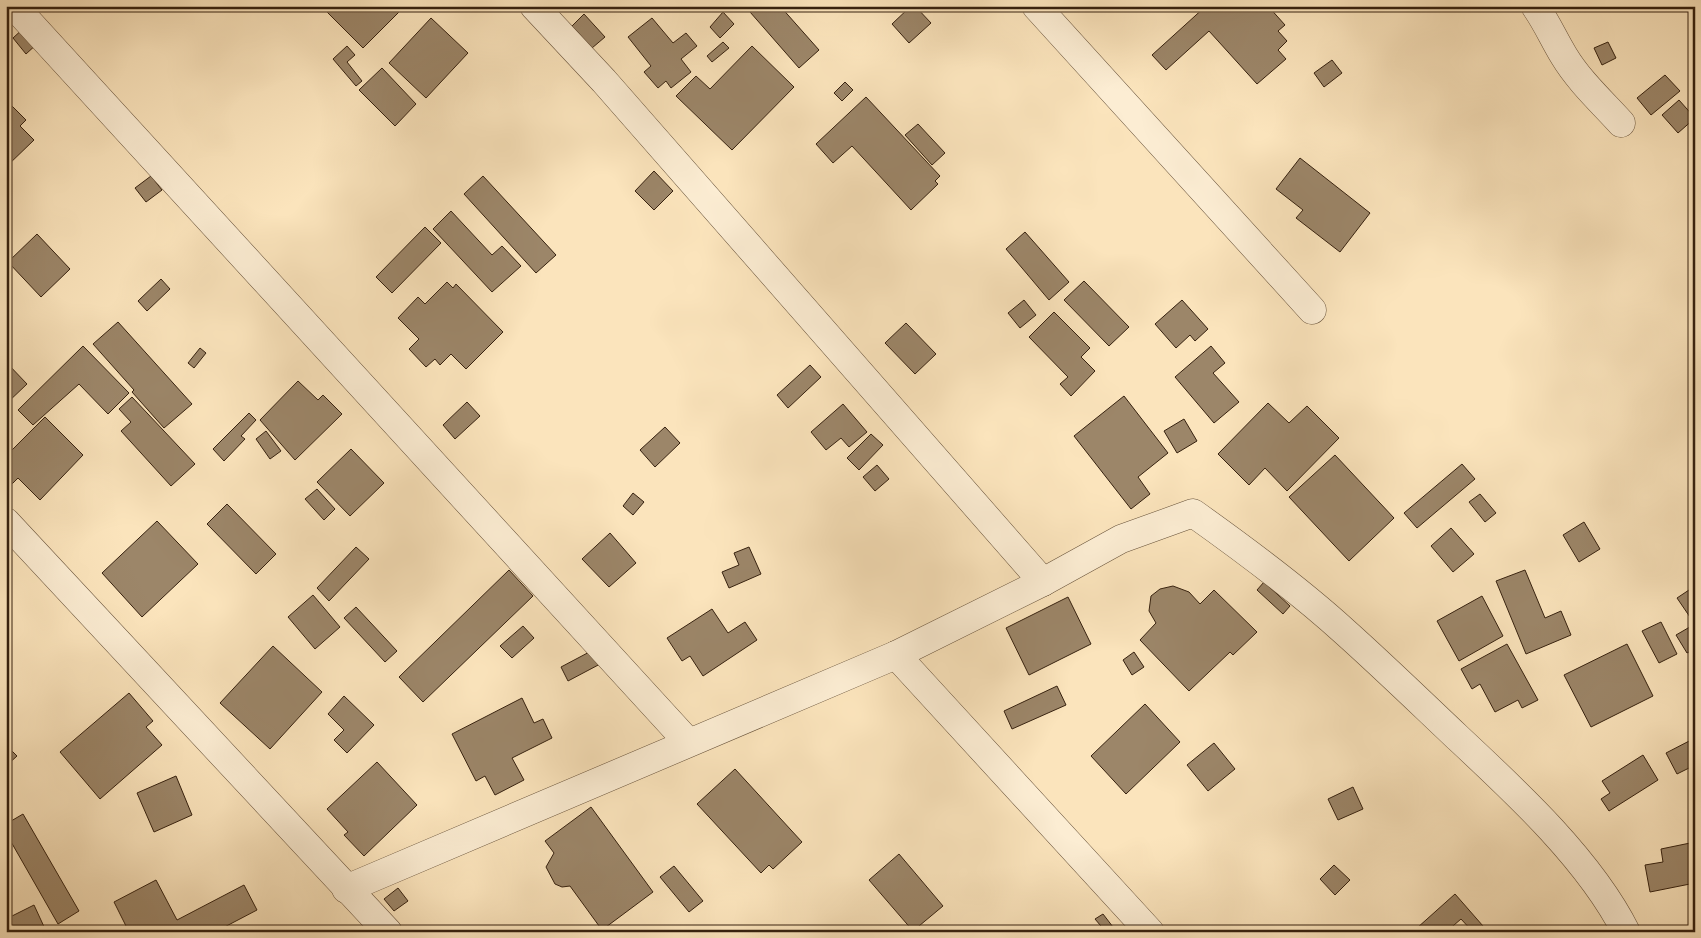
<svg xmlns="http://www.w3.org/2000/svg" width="1701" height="938" font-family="'Gentium Book Plus',serif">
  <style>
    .building { fill: #9c8669; stroke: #36210f }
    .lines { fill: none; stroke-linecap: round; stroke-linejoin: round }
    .minor-casing { stroke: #67523a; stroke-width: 29 }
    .minor { stroke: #fcedd3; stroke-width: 28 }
  </style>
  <rect width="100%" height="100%" fill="#fbe4bc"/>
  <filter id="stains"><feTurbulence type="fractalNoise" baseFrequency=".004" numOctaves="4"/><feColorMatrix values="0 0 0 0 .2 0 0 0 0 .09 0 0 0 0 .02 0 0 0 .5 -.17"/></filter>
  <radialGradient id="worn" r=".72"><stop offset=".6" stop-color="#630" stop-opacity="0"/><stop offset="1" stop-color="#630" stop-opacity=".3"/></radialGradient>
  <g class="building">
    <path d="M 321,6 L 405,6 L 363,48 Z"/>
    <path d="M 756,6 L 780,6 L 819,50 L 799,68 L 750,12 Z"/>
    <path d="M 911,6 L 915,6 L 931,23 L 909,43 L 892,24 Z"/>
    <path d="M 1206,6 L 1268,6 L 1285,25 L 1278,31 L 1287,41 L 1278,50 L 1286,59 L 1257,84 L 1209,31 L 1166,70 L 1152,55 Z"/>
    <path d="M 723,12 L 734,24 L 720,38 L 710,27 Z"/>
    <path d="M 584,14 L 605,37 L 592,48 L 572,26 Z"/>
    <path d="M 431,18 L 468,53 L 426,98 L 389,63 Z"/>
    <path d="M 652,18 L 673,43 L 686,33 L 697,46 L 681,59 L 691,72 L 671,88 L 666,81 L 658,88 L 644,72 L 651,66 L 628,37 Z"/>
    <path d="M 25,27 L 38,43 L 26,54 L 13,38 Z"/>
    <path d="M 723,42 L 729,48 L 712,62 L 707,56 Z"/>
    <path d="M 1608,42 L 1616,58 L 1602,65 L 1594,48 Z"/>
    <path d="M 347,46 L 355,55 L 347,62 L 362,81 L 356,86 L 333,59 Z"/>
    <path d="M 752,46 L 794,87 L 732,150 L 676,96 L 696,76 L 710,89 Z"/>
    <path d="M 1332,60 L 1342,73 L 1324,87 L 1314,73 Z"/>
    <path d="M 382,68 L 416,104 L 395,126 L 359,90 Z"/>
    <path d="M 1665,75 L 1680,91 L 1651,115 L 1637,98 Z"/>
    <path d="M 845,82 L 853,90 L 842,101 L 834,93 Z"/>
    <path d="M 866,97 L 940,176 L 935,181 L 938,184 L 911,210 L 852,146 L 833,163 L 816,144 Z"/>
    <path d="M 1679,100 L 1695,118 L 1678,133 L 1662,115 Z"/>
    <path d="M 10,104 L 26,120 L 20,126 L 34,140 L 6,167 L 6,107 Z"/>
    <path d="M 918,124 L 945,153 L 932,165 L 905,135 Z"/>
    <path d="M 1300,158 L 1370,213 L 1340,252 L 1296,218 L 1303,210 L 1276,189 Z"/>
    <path d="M 654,171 L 673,191 L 654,210 L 635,191 Z"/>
    <path d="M 151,176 L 162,190 L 146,202 L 135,188 Z"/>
    <path d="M 483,176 L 556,255 L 536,273 L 464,194 Z"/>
    <path d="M 451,211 L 492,255 L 502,246 L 521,266 L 492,292 L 433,229 Z"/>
    <path d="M 425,227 L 441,243 L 392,293 L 376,277 Z"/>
    <path d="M 1025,232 L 1069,282 L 1049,300 L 1006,249 Z"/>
    <path d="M 37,234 L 70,269 L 41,297 L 8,262 Z"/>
    <path d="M 161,279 L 170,289 L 147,311 L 138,301 Z"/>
    <path d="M 1084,281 L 1129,327 L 1109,346 L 1064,300 Z"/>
    <path d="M 447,282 L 453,288 L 456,284 L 503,332 L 466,369 L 451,354 L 440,365 L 435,359 L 426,367 L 409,349 L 419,339 L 398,318 L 418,297 L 425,304 Z"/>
    <path d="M 1024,300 L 1036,315 L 1020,328 L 1008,313 Z"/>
    <path d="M 1182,300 L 1208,329 L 1195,341 L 1190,335 L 1176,348 L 1155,324 Z"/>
    <path d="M 1054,312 L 1090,348 L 1081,357 L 1095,371 L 1071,396 L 1060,384 L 1068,377 L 1029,337 Z"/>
    <path d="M 118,322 L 192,404 L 164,428 L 132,392 L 134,390 L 93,344 Z"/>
    <path d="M 906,323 L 936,354 L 915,374 L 885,343 Z"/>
    <path d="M 83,346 L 129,393 L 108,414 L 79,384 L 33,425 L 18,410 Z"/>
    <path d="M 1211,346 L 1225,363 L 1213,373 L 1239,402 L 1214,423 L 1175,377 Z"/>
    <path d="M 200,348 L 206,353 L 194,368 L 188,363 Z"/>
    <path d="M 6,362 L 27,384 L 6,404 Z"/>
    <path d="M 810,365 L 821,377 L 788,408 L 777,395 Z"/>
    <path d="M 298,381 L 318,400 L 323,395 L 342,414 L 295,460 L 260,420 Z"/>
    <path d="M 1124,396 L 1168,453 L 1138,477 L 1150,494 L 1131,509 L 1074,436 Z"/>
    <path d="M 132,397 L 195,464 L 171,486 L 121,431 L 131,422 L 119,409 Z"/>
    <path d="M 467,402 L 480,416 L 455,439 L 443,425 Z"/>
    <path d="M 1268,403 L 1289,423 L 1307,406 L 1339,438 L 1287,491 L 1265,468 L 1249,485 L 1218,454 Z"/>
    <path d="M 843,404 L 867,432 L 849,447 L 841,438 L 826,450 L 811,432 Z"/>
    <path d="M 249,413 L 256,420 L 241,436 L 245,439 L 224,461 L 213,449 Z"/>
    <path d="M 45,417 L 83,455 L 40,500 L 18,478 L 11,485 L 6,481 L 6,456 Z"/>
    <path d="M 1184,419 L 1197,441 L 1177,453 L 1164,431 Z"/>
    <path d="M 665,427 L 680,443 L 655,467 L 640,450 Z"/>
    <path d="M 266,431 L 281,451 L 270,459 L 256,439 Z"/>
    <path d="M 871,434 L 883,445 L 859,470 L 847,458 Z"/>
    <path d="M 351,449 L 384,483 L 350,516 L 317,482 Z"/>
    <path d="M 1335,455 L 1394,518 L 1349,561 L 1289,497 Z"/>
    <path d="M 1462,464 L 1475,479 L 1417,528 L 1404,513 Z"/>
    <path d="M 877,465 L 889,479 L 875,491 L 863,477 Z"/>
    <path d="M 317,489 L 335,509 L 324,520 L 305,499 Z"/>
    <path d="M 633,493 L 644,502 L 633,515 L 623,506 Z"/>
    <path d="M 1480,494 L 1496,513 L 1485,522 L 1469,502 Z"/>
    <path d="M 227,504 L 276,554 L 256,574 L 207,524 Z"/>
    <path d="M 157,521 L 198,564 L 142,617 L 102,573 Z"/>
    <path d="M 1584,522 L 1600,549 L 1579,562 L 1563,535 Z"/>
    <path d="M 1451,528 L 1474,554 L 1453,572 L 1431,546 Z"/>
    <path d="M 610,533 L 636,563 L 609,587 L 582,559 Z"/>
    <path d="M 356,547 L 369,559 L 329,601 L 317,588 Z"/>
    <path d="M 749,547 L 761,574 L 729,588 L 722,572 L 739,565 L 734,553 Z"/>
    <path d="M 509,570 L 533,596 L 423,702 L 399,677 Z"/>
    <path d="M 1525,570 L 1545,618 L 1561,611 L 1571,635 L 1526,654 L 1496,581 Z"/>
    <path d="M 1264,582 L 1290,606 L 1283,614 L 1257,590 Z"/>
    <path d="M 1173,586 L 1189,592 L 1200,604 L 1214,590 L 1257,632 L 1233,655 L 1230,652 L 1189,691 L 1140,640 L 1156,623 L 1149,611 L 1151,596 L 1160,589 Z"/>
    <path d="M 1695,586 L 1695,618 L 1692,620 L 1677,598 Z"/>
    <path d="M 313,595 L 340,627 L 315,649 L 288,617 Z"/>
    <path d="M 1482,596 L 1503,636 L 1459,661 L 1437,621 Z"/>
    <path d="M 1068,597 L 1091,644 L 1029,675 L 1006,628 Z"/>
    <path d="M 356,607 L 397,651 L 385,662 L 344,618 Z"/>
    <path d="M 712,609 L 728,633 L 745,622 L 757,640 L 703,676 L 690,656 L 682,661 L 667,638 Z"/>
    <path d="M 1661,622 L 1677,654 L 1659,663 L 1642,631 Z"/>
    <path d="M 1695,624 L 1695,649 L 1687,653 L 1676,635 Z"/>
    <path d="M 523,626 L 534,638 L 512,658 L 500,646 Z"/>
    <path d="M 1507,644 L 1538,700 L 1522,708 L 1518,700 L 1495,712 L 1480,684 L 1472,689 L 1461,669 Z"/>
    <path d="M 1627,644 L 1653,696 L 1591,727 L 1564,675 Z"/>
    <path d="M 273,646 L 322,692 L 270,749 L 220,703 Z"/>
    <path d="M 595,649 L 602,663 L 568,681 L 561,667 Z"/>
    <path d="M 1134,652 L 1144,667 L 1132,675 L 1123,660 Z"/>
    <path d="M 1057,686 L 1066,705 L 1012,729 L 1004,711 Z"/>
    <path d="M 129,693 L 153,721 L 146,727 L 162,745 L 100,799 L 60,752 Z"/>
    <path d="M 344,696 L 374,725 L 347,753 L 334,740 L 344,730 L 328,714 Z"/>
    <path d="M 522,698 L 534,723 L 543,719 L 552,738 L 512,758 L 524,780 L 495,795 L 485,776 L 476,781 L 452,734 Z"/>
    <path d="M 1145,704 L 1180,742 L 1126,794 L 1091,756 Z"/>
    <path d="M 1695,738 L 1695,765 L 1677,774 L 1666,753 Z"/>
    <path d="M 1214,743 L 1235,769 L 1208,791 L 1187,765 Z"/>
    <path d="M 6,745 L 17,756 L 6,766 Z"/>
    <path d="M 1643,755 L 1658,780 L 1609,811 L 1601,799 L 1610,793 L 1602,781 Z"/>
    <path d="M 377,762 L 417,805 L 364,856 L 344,835 L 348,832 L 327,809 Z"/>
    <path d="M 735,769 L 802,842 L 773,869 L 769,865 L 761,873 L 697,804 Z"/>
    <path d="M 176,776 L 192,815 L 154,832 L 137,793 Z"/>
    <path d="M 1353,787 L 1363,809 L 1338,820 L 1328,799 Z"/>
    <path d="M 591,807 L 653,892 L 602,930 L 570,886 L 562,887 L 555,884 L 546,867 L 554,853 L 545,841 Z"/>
    <path d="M 23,814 L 79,911 L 58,924 L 10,840 L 6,842 L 6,824 Z"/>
    <path d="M 1695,842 L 1695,883 L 1650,892 L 1645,865 L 1663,862 L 1661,849 Z"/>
    <path d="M 899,854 L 943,906 L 913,931 L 869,880 Z"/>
    <path d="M 1334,865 L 1350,880 L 1335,895 L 1320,879 Z"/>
    <path d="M 674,866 L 703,901 L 689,912 L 660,877 Z"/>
    <path d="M 156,880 L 177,920 L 244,885 L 257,910 L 215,932 L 129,932 L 114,902 Z"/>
    <path d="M 398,888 L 408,901 L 394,911 L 384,899 Z"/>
    <path d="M 1455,894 L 1483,926 L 1477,932 L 1473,932 L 1461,919 L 1446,932 L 1421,932 L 1417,928 Z"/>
    <path d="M 34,905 L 46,931 L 6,932 L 6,919 Z"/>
    <path d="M 1103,914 L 1113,927 L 1106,932 L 1095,919 Z"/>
  </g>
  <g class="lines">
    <defs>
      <g id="minor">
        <path d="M 14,6 L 688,742"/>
        <path d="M 534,6 L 604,81 L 1043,582"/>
        <path d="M 1036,6 L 1312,310"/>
        <path d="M 1535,6 C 1547,23 1553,38 1564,56 C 1579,81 1602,102 1621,123"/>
        <path d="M 6,522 L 388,932"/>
        <path d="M 896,655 L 1150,932"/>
        <path d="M 346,889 L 896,655 L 1043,582 L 1121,539 L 1193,513 C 1245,550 1298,589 1345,632 C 1383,666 1419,701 1456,736 C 1515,791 1590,860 1626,932"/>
      </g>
    </defs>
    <use href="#minor" class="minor-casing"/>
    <use href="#minor" class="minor"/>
  </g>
  <rect width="1701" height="938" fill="none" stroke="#fbe4bc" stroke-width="25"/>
  <rect x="8" y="8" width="1686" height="923" fill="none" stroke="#36210f" stroke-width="2.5"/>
  <rect x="12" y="12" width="1676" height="913" fill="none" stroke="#36210f"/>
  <rect width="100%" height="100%" filter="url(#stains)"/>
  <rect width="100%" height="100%" fill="url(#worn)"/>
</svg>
